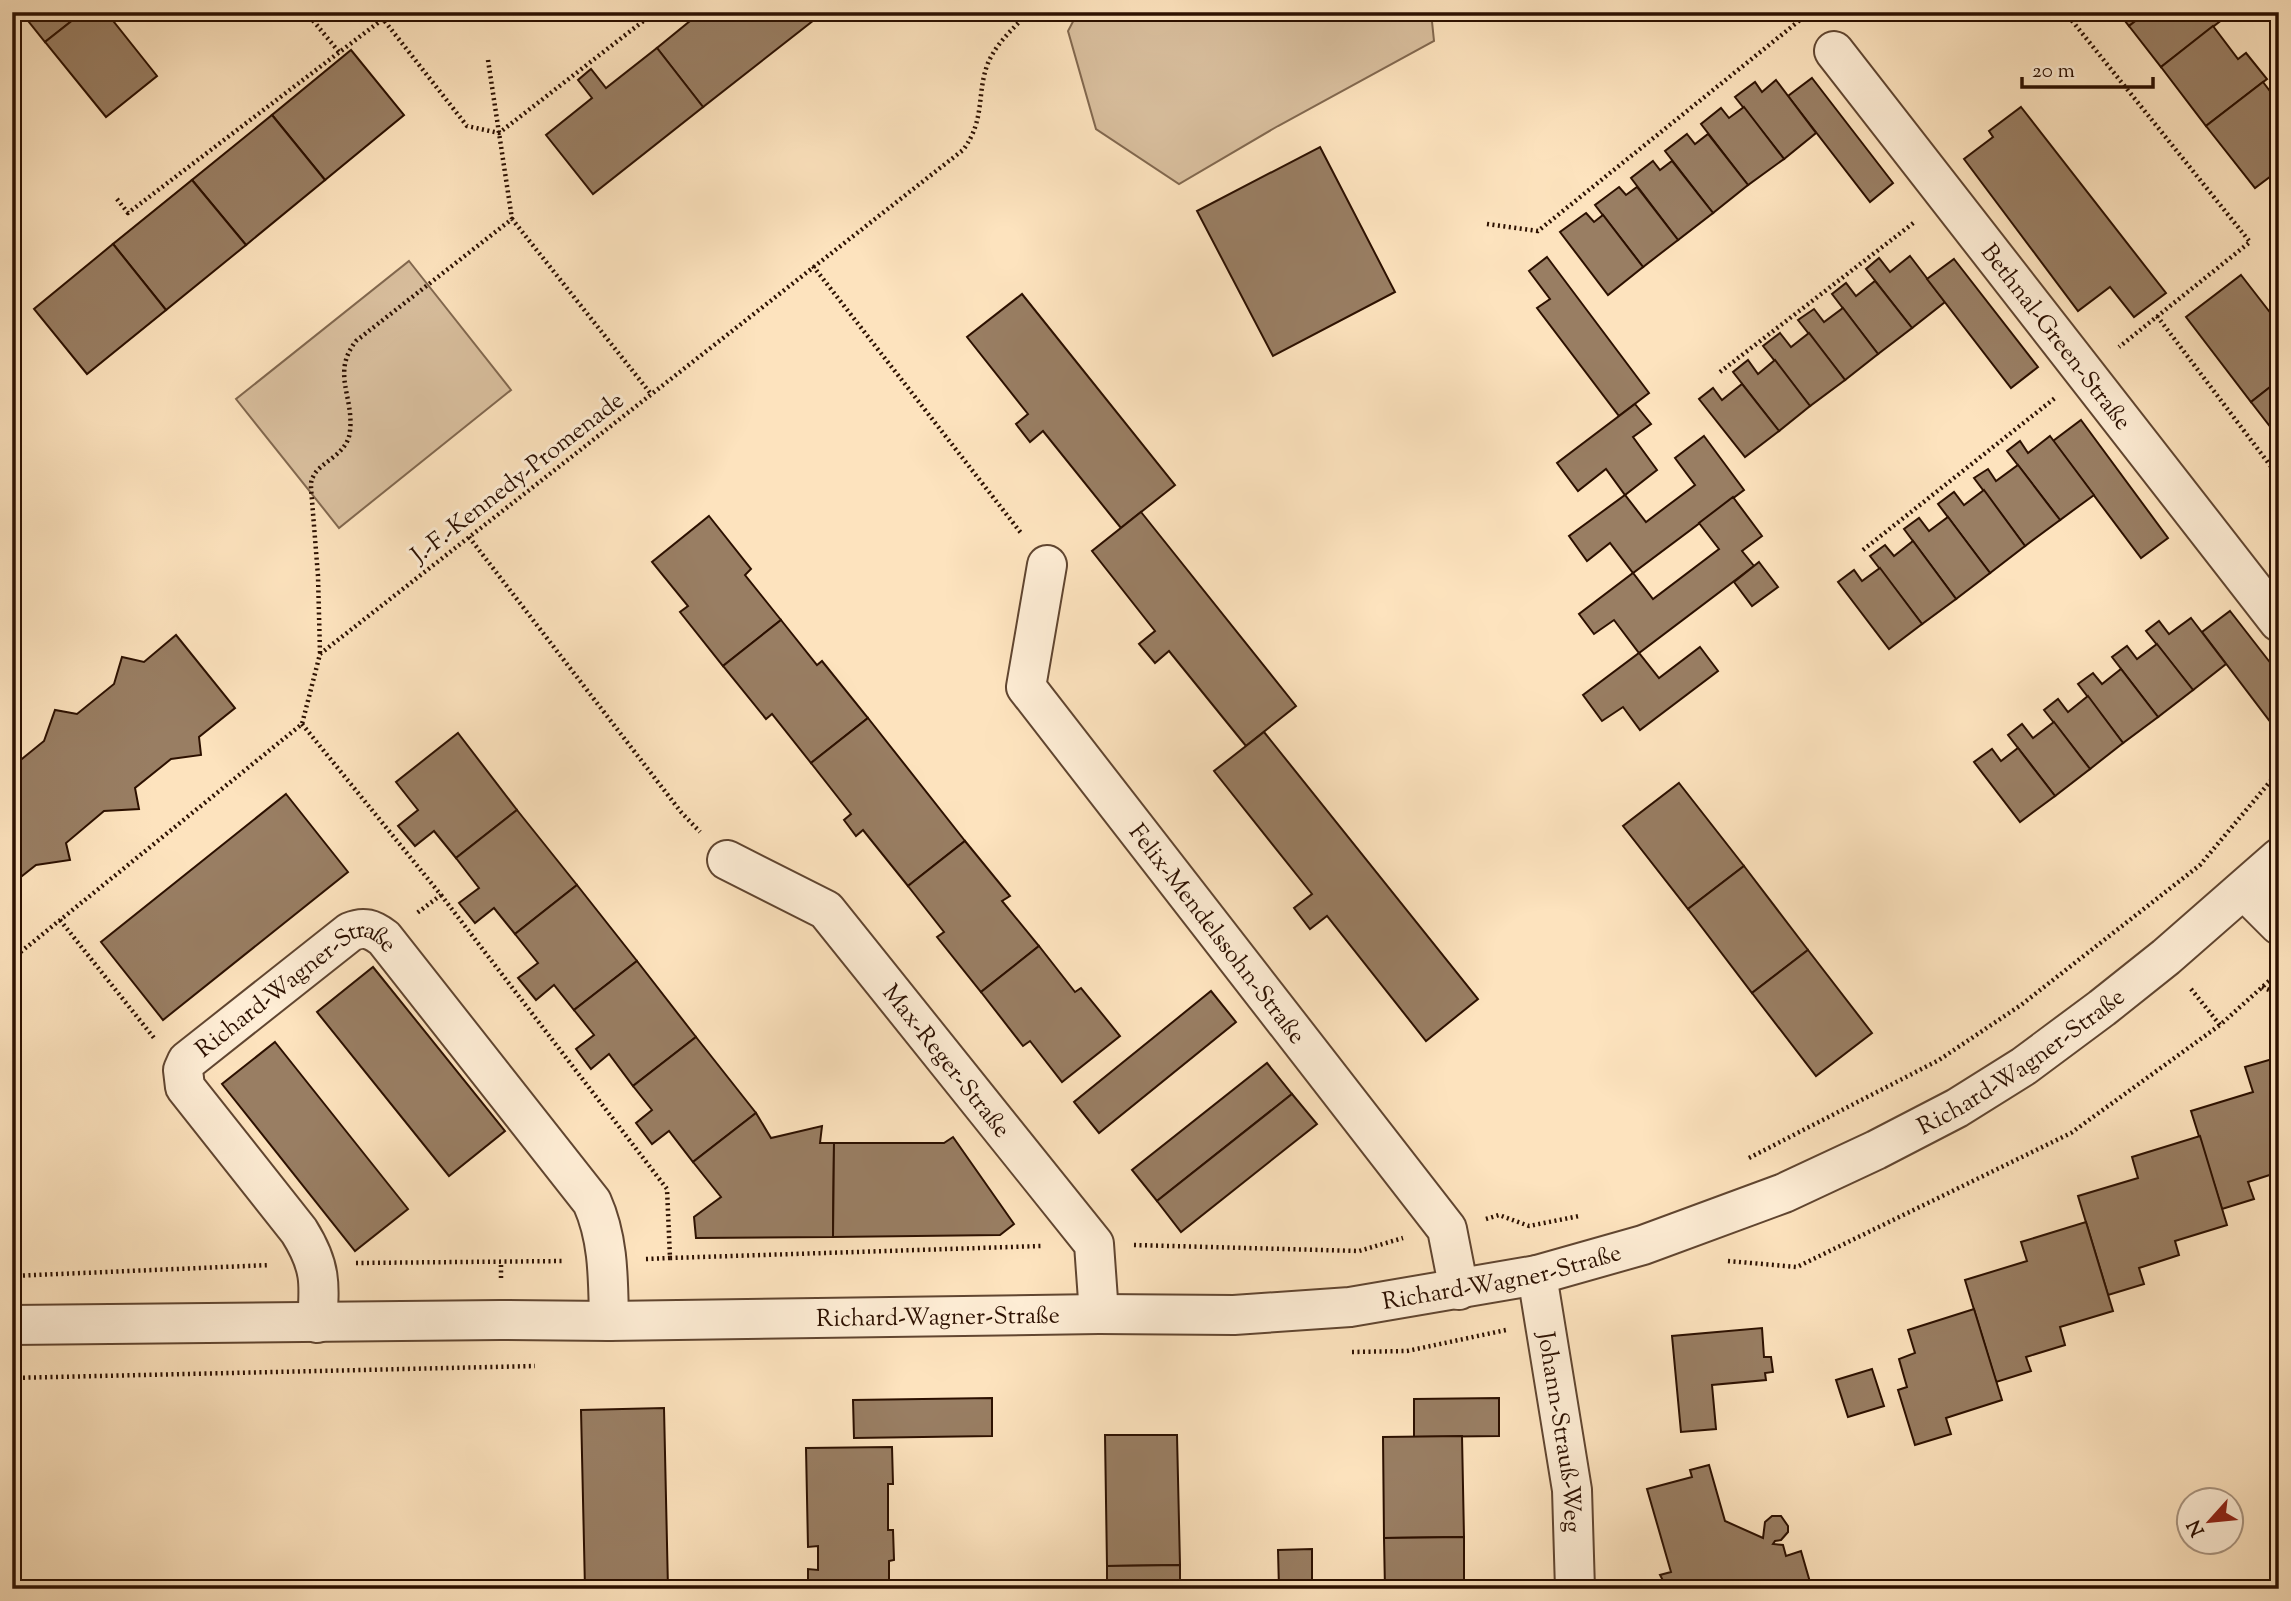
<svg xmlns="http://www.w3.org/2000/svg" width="2291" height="1601" font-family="'Sorts Mill Goudy',serif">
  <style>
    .green { fill: #d9bf9e; stroke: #82684f; stroke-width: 2 }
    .building { fill: #997e63; stroke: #2c1000; stroke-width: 2 }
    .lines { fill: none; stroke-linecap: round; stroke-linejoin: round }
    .minor-casing { stroke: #604530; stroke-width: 42 }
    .path { stroke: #2c1000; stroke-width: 4.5; stroke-dasharray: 2 3.5; stroke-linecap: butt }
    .minor { stroke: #feedd5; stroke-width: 38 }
    .labels { text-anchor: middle; stroke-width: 6; stroke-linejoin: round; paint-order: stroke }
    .street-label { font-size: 24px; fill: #2c1000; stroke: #feedd5 }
  </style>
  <rect width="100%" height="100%" fill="#fde3be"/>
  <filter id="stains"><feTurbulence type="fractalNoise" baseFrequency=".00286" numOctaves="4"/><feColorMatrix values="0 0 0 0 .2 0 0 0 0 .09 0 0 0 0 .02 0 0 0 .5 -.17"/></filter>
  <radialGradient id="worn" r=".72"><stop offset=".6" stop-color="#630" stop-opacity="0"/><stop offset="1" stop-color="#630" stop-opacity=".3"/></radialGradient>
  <g class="green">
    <path d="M 1078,12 L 1431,12 L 1434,41 L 1278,126 L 1179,184 L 1096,129 L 1068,31 Z"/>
    <path d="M 409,261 L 511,390 L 339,528 L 236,399 Z"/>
  </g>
  <g class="building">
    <path d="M 21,12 L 83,12 L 45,42 Z"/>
    <path d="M 83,12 L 106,12 L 157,76 L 106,117 L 45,42 Z"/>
    <path d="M 701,12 L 809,12 L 814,20 L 703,107 L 657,48 Z"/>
    <path d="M 809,12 L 824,12 L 814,20 Z"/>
    <path d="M 2118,12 L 2147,12 L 2129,26 Z"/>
    <path d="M 2147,12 L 2218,12 L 2223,19 L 2161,67 L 2129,26 Z"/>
    <path d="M 2213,26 L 2238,59 L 2246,53 L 2267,79 L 2206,126 L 2161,67 Z"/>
    <path d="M 657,48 L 703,107 L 593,194 L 546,135 L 592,98 L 578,80 L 591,69 L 606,88 Z"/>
    <path d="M 351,50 L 404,115 L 325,180 L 272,115 Z"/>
    <path d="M 1812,78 L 1893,183 L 1870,202 L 1788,96 Z"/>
    <path d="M 1776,80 L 1816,133 L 1784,159 L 1735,97 L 1755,82 L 1762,92 Z"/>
    <path d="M 2263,82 L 2279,103 L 2279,170 L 2255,188 L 2206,126 Z"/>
    <path d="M 1744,107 L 1784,159 L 1748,185 L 1701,124 L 1721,108 L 1729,118 Z"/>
    <path d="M 2021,107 L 2166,293 L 2134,317 L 2110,287 L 2078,311 L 1964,159 L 1993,137 L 1989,131 Z"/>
    <path d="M 272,115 L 325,180 L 246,245 L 192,180 Z"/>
    <path d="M 1687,134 L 1695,144 L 1708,134 L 1748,185 L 1713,213 L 1665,151 Z"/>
    <path d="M 1320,147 L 1395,292 L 1273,356 L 1197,211 Z"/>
    <path d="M 1653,161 L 1660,170 L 1672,161 L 1713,213 L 1678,240 L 1631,178 Z"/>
    <path d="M 192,180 L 246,245 L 166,310 L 113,244 Z"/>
    <path d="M 1619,187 L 1626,195 L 1637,187 L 1678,240 L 1643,267 L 1595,205 Z"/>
    <path d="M 1586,213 L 1594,222 L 1603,215 L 1643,267 L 1608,295 L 1560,232 Z"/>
    <path d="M 113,244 L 166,310 L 87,374 L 34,309 Z"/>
    <path d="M 1910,256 L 1945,302 L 1912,328 L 1866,269 L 1879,258 L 1890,272 Z"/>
    <path d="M 1547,257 L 1649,393 L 1619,416 L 1537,308 L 1550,299 L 1529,271 Z"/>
    <path d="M 1954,259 L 2038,367 L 2011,388 L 1927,279 Z"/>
    <path d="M 2241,275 L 2279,324 L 2279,380 L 2251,402 L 2186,317 Z"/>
    <path d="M 1875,281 L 1912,328 L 1878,354 L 1832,294 L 1846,283 L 1856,296 Z"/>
    <path d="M 1022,294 L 1175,485 L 1121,528 L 1043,431 L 1030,442 L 1016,424 L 1028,414 L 967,337 Z"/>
    <path d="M 1843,308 L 1878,354 L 1845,380 L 1798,320 L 1814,309 L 1824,322 Z"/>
    <path d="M 1780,333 L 1791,347 L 1809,333 L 1845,380 L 1810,406 L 1763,346 Z"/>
    <path d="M 1748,360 L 1758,374 L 1775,360 L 1810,406 L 1779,431 L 1733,372 Z"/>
    <path d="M 2279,380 L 2279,438 L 2251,402 Z"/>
    <path d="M 1742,384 L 1779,431 L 1745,457 L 1699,399 L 1713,388 L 1722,400 Z"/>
    <path d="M 1635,404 L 1651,424 L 1633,437 L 1657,470 L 1625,495 L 1606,469 L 1578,491 L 1557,463 Z"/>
    <path d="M 2081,420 L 2168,538 L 2141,558 L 2053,441 Z"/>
    <path d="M 1704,436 L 1744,490 L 1633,573 L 1610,543 L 1587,561 L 1569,536 L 1625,495 L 1646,522 L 1695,485 L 1675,458 Z"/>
    <path d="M 2050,436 L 2094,495 L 2060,520 L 2007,451 L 2020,441 L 2028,453 Z"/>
    <path d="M 2018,465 L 2060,520 L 2025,546 L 1974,478 L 1988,469 L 1996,481 Z"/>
    <path d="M 1984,490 L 2025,546 L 1990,573 L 1938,504 L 1954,492 L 1964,505 Z"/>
    <path d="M 1733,497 L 1762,536 L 1742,551 L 1754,566 L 1639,653 L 1614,620 L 1594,634 L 1579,614 L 1633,573 L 1653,599 L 1719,549 L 1699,523 Z"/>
    <path d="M 1141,512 L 1296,706 L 1246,746 L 1169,651 L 1155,663 L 1139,644 L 1155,631 L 1092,551 Z"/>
    <path d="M 709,516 L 751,569 L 745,575 L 781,620 L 723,666 L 680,612 L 688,606 L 652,562 Z"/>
    <path d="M 1948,517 L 1990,573 L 1956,599 L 1904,529 L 1919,518 L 1929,531 Z"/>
    <path d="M 1913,541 L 1956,599 L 1922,624 L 1870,556 L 1885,545 L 1894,556 Z"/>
    <path d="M 1759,562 L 1778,587 L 1752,606 L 1734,582 Z"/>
    <path d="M 1880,568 L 1922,624 L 1889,649 L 1838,582 L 1854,570 L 1862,581 Z"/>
    <path d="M 2230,611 L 2279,674 L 2278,732 L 2202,632 Z"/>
    <path d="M 2191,618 L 2226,664 L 2193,690 L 2146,631 L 2159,621 L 2169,634 Z"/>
    <path d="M 781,620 L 817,665 L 822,661 L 868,718 L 811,763 L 772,714 L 766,719 L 723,666 Z"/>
    <path d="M 176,635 L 235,708 L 199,737 L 201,755 L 171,759 L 135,788 L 139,809 L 104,811 L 66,843 L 70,860 L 36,865 L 12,884 L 12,767 L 44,741 L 55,710 L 77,714 L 114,684 L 122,657 L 144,662 Z"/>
    <path d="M 2157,644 L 2193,690 L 2158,717 L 2112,657 L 2127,646 L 2137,659 Z"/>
    <path d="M 1700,647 L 1718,671 L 1640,730 L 1623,707 L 1602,721 L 1583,695 L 1639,653 L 1659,678 Z"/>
    <path d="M 2121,669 L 2158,717 L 2123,743 L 2078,684 L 2093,673 L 2102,684 Z"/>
    <path d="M 2088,696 L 2123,743 L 2090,769 L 2044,710 L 2058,699 L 2068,712 Z"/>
    <path d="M 868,718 L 965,841 L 908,886 L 863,830 L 856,836 L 844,820 L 851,814 L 811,763 Z"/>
    <path d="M 2054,722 L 2090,769 L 2055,796 L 2008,735 L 2022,724 L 2033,738 Z"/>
    <path d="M 1264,732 L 1478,999 L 1426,1041 L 1327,916 L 1310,929 L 1294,908 L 1312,894 L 1214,771 Z"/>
    <path d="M 458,733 L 517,810 L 456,858 L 434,831 L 415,846 L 398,826 L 418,810 L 396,782 Z"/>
    <path d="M 2018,748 L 2055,796 L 2020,822 L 1974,762 L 1992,749 L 2001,761 Z"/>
    <path d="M 1679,783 L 1744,866 L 1688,909 L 1623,826 Z"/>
    <path d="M 286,794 L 348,872 L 163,1020 L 101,942 Z"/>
    <path d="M 517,810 L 577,885 L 515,934 L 494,908 L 475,923 L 459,903 L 479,888 L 456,858 Z"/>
    <path d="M 965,841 L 1010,896 L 1002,901 L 1039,946 L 981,992 L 937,937 L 944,932 L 908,886 Z"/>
    <path d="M 1744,866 L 1808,950 L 1752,993 L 1688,909 Z"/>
    <path d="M 577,885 L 637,961 L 574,1010 L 554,985 L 536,1000 L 518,978 L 538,963 L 515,934 Z"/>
    <path d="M 1039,946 L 1075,992 L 1081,988 L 1120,1036 L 1062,1082 L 1030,1041 L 1023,1046 L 981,992 Z"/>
    <path d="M 1808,950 L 1872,1033 L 1816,1076 L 1752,993 Z"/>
    <path d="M 637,961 L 696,1037 L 633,1086 L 609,1054 L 591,1069 L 576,1049 L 594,1035 L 574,1010 Z"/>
    <path d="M 373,967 L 505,1131 L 449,1176 L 317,1012 Z"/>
    <path d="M 1211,991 L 1236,1022 L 1099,1133 L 1074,1102 Z"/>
    <path d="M 696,1037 L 756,1113 L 693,1162 L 669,1131 L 652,1144 L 636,1123 L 652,1110 L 633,1086 Z"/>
    <path d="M 275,1042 L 408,1209 L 355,1251 L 222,1084 Z"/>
    <path d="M 2279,1057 L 2279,1172 L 2248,1182 L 2254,1199 L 2222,1209 L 2191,1111 L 2253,1092 L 2245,1067 Z"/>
    <path d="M 1267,1063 L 1292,1094 L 1157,1201 L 1132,1170 Z"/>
    <path d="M 1292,1094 L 1317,1124 L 1181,1232 L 1157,1201 Z"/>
    <path d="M 756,1113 L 771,1138 L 822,1126 L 820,1143 L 834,1143 L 833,1237 L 696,1238 L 694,1217 L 721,1197 L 693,1162 Z"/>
    <path d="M 2200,1136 L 2227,1225 L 2175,1241 L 2179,1255 L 2139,1268 L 2144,1284 L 2108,1295 L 2078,1196 L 2138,1178 L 2132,1157 Z"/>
    <path d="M 953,1137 L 1014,1224 L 1000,1235 L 833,1237 L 834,1143 L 944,1143 Z"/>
    <path d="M 2086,1222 L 2113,1311 L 2060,1327 L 2065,1345 L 2026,1357 L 2031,1371 L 1996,1382 L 1965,1280 L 2027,1261 L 2021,1242 Z"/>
    <path d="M 1974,1309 L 2002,1400 L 1946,1418 L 1951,1434 L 1915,1445 L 1898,1390 L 1907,1387 L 1899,1359 L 1915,1353 L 1908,1330 Z"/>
    <path d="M 1762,1328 L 1764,1357 L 1771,1357 L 1773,1372 L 1765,1373 L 1766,1380 L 1712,1385 L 1716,1429 L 1681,1432 L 1672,1336 Z"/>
    <path d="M 1872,1369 L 1884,1406 L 1848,1417 L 1836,1380 Z"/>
    <path d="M 992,1398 L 992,1436 L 854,1438 L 853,1400 Z"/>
    <path d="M 1499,1398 L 1499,1436 L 1414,1437 L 1414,1399 Z"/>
    <path d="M 664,1408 L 668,1589 L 585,1589 L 581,1410 Z"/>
    <path d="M 1105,1435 L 1177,1435 L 1180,1565 L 1107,1566 Z"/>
    <path d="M 1462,1436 L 1464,1537 L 1384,1538 L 1383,1437 Z"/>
    <path d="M 892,1447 L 893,1484 L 888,1484 L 888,1530 L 893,1530 L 894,1560 L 889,1561 L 889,1585 L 895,1584 L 895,1589 L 808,1589 L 808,1569 L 818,1570 L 818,1546 L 808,1547 L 806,1448 Z"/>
    <path d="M 1709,1465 L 1725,1521 L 1763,1538 L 1765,1522 L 1772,1516 L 1781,1516 L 1788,1526 L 1788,1532 L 1781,1540 L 1775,1541 L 1773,1544 L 1783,1545 L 1786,1556 L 1801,1551 L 1812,1589 L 1664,1589 L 1667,1588 L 1660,1575 L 1671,1572 L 1647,1489 L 1692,1477 L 1690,1470 Z"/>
    <path d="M 1464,1537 L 1464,1589 L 1385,1589 L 1384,1538 Z"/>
    <path d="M 1312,1549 L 1312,1589 L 1279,1589 L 1278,1550 Z"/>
    <path d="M 1180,1565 L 1180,1589 L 1107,1589 L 1107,1566 Z"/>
  </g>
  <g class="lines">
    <defs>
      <g id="minor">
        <path id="s1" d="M 1834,51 L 2279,622"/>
        <path id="s2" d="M 1047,565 L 1026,687 L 1447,1229 L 1459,1290"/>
        <path id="s3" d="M 727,860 L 826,910 L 1094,1244 L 1099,1314"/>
        <path d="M 2244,890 L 2279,925"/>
        <path id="s4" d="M 1537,1275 L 1572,1490 L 1575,1589"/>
        <path id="s5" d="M 317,1323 C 320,1283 321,1266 299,1231 L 185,1087 L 183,1070 L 187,1061 L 350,932 C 364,926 372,929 384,938 L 592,1202 C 609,1240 608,1280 609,1321"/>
        <path id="s6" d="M 12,1325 L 500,1320 L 609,1321 L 1099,1314 L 1234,1315 L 1350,1307 L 1537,1275 L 1643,1245 L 1784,1193 L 1876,1150 L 1957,1108 L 2024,1066 L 2102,1008 L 2166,957 L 2279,858"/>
      </g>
    </defs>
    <use href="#minor" class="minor-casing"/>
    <g class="path">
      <path d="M 306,12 L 339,52"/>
      <path d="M 2065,12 L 2250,242 L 2119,347"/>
      <path d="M 488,60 L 512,219"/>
      <path d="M 117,199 L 128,213 L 383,19 L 467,126 L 499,133 L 655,12"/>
      <path d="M 1487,224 L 1538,231 L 1810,12"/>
      <path d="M 813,266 L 1021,533"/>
      <path d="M 2157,316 L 2279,477"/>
      <path d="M 1720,372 L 1916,221"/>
      <path d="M 469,537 L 681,812 L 700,832"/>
      <path d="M 1863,550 L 2055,398"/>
      <path d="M 320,653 L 318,576 L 311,488 C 311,484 311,480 313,477 C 319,462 348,455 350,431 C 354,396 331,373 356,341 L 512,219 L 651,394"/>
      <path d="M 302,724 L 441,895 L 417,913"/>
      <path d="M 441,895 L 667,1189 L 670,1258 L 1041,1246"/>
      <path d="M 60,920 L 154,1038"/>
      <path d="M 12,959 L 302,724 L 320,654 L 963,150 C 986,119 976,94 988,63 C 997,42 1014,28 1029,12"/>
      <path d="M 2262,987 L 2279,994"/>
      <path d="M 2191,989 L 2220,1025 L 2279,972"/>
      <path d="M 1749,1158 L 1939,1060 L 2021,1005 L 2200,865 L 2279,771"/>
      <path d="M 1486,1219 L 1499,1215 L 1529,1226 L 1579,1216"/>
      <path d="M 1134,1245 L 1359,1251 L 1403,1238"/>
      <path d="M 646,1259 L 670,1258"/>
      <path d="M 1728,1261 L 1797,1267 L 2071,1133 L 2220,1025"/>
      <path d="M 356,1263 L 564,1261"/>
      <path d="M 12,1276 L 270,1265"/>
      <path d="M 501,1278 L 501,1262"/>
      <path d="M 1352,1352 L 1407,1351 L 1506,1330"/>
      <path d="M 12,1378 L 535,1366"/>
    </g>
    <use href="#minor" class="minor"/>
  </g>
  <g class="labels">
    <g class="street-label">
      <text dy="8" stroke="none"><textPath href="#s1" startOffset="362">Bethnal-Green-Straße</textPath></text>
      <text transform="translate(517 477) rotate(-38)" y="8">J.-F.-Kennedy-Promenade</text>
      <text dy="8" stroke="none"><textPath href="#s2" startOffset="436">Felix-Mendelssohn-Straße</textPath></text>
      <text dy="8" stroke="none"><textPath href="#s5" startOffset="443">Richard-Wagner-Straße</textPath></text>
      <text dy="8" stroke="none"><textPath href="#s6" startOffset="2060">Richard-Wagner-Straße</textPath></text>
      <text dy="8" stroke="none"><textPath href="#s3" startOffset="304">Max-Reger-Straße</textPath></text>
      <text dy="8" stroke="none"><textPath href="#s6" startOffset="1493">Richard-Wagner-Straße</textPath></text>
      <text dy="8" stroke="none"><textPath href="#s6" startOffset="926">Richard-Wagner-Straße</textPath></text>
      <text dy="8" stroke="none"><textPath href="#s4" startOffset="159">Johann-Strauß-Weg</textPath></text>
    </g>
  </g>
  <rect width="2291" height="1601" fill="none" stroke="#fde3be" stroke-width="42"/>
  <rect x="14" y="14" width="2263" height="1573" fill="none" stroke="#2c1000" stroke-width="3.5"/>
  <rect x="21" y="21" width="2249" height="1559" fill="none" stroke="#2c1000" stroke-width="2"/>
  <g transform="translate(2210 1521) rotate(243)"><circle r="33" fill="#feedd5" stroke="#aa9580" stroke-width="2"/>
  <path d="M0-5L12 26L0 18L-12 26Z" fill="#8f2418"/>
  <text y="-10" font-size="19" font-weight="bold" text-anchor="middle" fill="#2c1000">N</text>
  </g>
  <path d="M2022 77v10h131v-10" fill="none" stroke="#2c1000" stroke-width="3.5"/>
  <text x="2032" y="77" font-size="21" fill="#2c1000" stroke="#feedd5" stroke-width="5" paint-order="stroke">20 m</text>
  <rect width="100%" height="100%" filter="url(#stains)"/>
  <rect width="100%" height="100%" fill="url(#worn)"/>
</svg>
